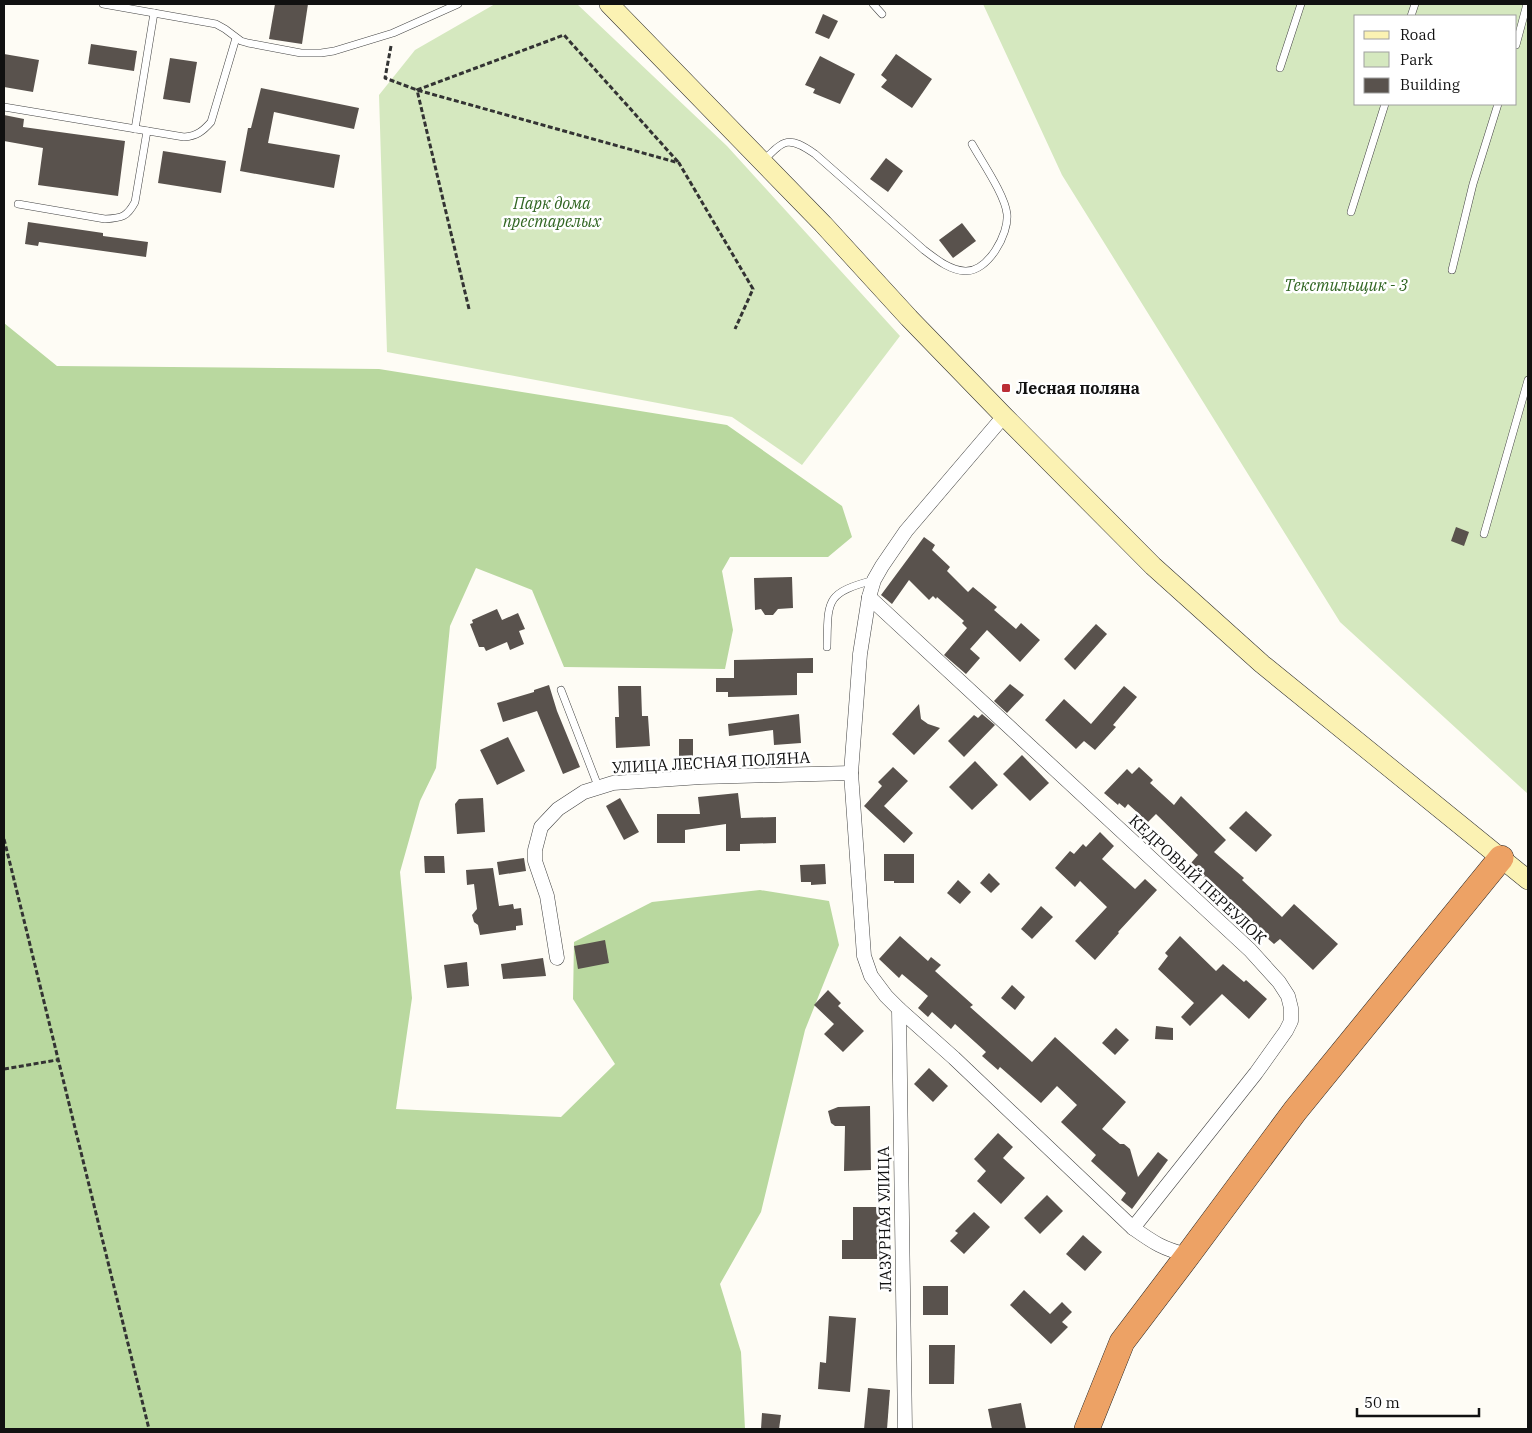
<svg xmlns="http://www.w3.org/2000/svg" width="1532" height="1433" font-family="'IBM Plex Serif',serif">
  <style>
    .green { fill: #d5e8bf; fill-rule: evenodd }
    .forest { fill: #b9d89f }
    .building { fill: #59524d }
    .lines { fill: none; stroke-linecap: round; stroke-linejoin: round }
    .lane-casing { stroke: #444; stroke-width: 8 }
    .street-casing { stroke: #444; stroke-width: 15 }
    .secondary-casing { stroke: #333; stroke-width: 20 }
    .highway-casing { stroke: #222; stroke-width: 26 }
    .path { stroke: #333; stroke-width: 3; stroke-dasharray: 5 2.5; stroke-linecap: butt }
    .lane { stroke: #fff; stroke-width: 7 }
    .street { stroke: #fff; stroke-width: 14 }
    .secondary { stroke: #fbf2b3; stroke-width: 19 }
    .highway { stroke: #eda265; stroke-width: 25 }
    .poi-dot { fill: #bb2e36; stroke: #fff; stroke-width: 2 }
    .labels { text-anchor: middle; stroke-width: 5; stroke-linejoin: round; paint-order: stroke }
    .park-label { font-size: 16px; font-style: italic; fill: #316623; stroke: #fff }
    .poi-label { font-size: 16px; font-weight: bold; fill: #111; stroke: #fff; text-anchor: start }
    .street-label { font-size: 16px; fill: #111; stroke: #fff }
  </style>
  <rect width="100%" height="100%" fill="#fefcf5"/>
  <g class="green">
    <path d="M 495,4 L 577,4 L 727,146 L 900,336 L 802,465 L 732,417 L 387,352 L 379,95 L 415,50 Z"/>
    <path d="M 983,4 L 1528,4 L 1528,794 L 1340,622 L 1062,175 ZM 1356,16 L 1516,16 L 1516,104 L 1356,104 Z"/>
  </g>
  <path class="forest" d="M 4,323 L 57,366 L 379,369 L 727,425 L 842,506 L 852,537 L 828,557 L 730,557 L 722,571 L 733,630 L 725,669 L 564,667 L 532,590 L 476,568 L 450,626 L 436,768 L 420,801 L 400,872 L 412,998 L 396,1109 L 561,1117 L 615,1064 L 573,999 L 574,942 L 652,902 L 760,890 L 829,901 L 839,945 L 805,1030 L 761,1212 L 720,1284 L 741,1352 L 745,1429 L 4,1429 Z"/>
  <g class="building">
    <path d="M 275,4 L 308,4 L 302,44 L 269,39 Z"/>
    <path d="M 823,14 L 838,21 L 829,39 L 815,33 Z"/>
    <path d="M 91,44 L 137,51 L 134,71 L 88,64 Z"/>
    <path d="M 4,54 L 39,60 L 33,92 L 4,87 Z"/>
    <path d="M 896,54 L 932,79 L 912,108 L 881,87 L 887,80 L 881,75 Z"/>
    <path d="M 820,56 L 855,74 L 840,104 L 813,93 L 815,89 L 805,85 Z"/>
    <path d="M 170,58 L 197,62 L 190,103 L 163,99 Z"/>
    <path d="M 261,88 L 359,108 L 354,129 L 274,112 L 268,143 L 340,155 L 334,188 L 240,171 L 248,128 L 251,128 Z"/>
    <path d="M 4,115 L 24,119 L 23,127 L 125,141 L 118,196 L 38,185 L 43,148 L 4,141 Z"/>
    <path d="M 163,151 L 226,161 L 221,193 L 158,183 Z"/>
    <path d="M 886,158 L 903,171 L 888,192 L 870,179 Z"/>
    <path d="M 28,222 L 103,233 L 103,236 L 148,242 L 146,257 L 39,242 L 38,246 L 25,244 Z"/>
    <path d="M 962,223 L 976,241 L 953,258 L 939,240 Z"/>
    <path d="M 1456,527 L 1469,532 L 1464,546 L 1451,541 Z"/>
    <path d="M 924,537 L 935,545 L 932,550 L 950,567 L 947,571 L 968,592 L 973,587 L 997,607 L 994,610 L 1016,629 L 1021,623 L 1040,640 L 1020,662 L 987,630 L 970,649 L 980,658 L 966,674 L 944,655 L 967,628 L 962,623 L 964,621 L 937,597 L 936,599 L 933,596 L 929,600 L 909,580 L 892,604 L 881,595 Z"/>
    <path d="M 792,577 L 793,608 L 778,609 L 773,615 L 765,615 L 761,609 L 755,610 L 754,578 Z"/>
    <path d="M 497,609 L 502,620 L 518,613 L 525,629 L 519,631 L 524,644 L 510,650 L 507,642 L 486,651 L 484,647 L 479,647 L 470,624 L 473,623 L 472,620 Z"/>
    <path d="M 1096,624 L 1107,634 L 1075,670 L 1064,659 Z"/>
    <path d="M 813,658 L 813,673 L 797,673 L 797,695 L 728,697 L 728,692 L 716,692 L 716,678 L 734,678 L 734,660 Z"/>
    <path d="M 1010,684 L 1024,695 L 1007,713 L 994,701 Z"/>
    <path d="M 549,685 L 557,711 L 580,767 L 563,774 L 537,711 L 503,722 L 497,703 L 534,692 L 534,690 Z"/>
    <path d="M 618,686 L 641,686 L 642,716 L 648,716 L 650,746 L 616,748 L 615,717 L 619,717 Z"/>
    <path d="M 1124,686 L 1137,697 L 1113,725 L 1116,727 L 1095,750 L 1084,741 L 1076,749 L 1045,720 L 1064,699 L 1091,724 Z"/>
    <path d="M 919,704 L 921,719 L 928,724 L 940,728 L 914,755 L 892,734 Z"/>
    <path d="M 799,714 L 801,743 L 774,745 L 773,730 L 729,736 L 728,724 Z"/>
    <path d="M 982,714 L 995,725 L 964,757 L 948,741 L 974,715 L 978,718 Z"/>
    <path d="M 508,737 L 525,771 L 497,785 L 480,750 Z"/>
    <rect x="679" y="739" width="14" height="20"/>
    <path d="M 1022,755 L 1049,783 L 1030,801 L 1003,774 Z"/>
    <path d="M 975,761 L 998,785 L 972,810 L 949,787 Z"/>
    <path d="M 893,767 L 908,781 L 884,806 L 913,833 L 904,843 L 864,806 L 882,786 L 878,782 Z"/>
    <path d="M 1139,767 L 1153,780 L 1150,783 L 1174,805 L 1181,796 L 1226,840 L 1214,852 L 1244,878 L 1242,880 L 1282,917 L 1294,904 L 1338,944 L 1313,970 L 1280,939 L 1274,944 L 1221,897 L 1220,898 L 1208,887 L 1210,884 L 1203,878 L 1205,876 L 1191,863 L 1198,855 L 1156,814 L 1148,822 L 1128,804 L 1125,808 L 1119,803 L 1118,805 L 1104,793 L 1127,769 L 1132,774 Z"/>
    <path d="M 738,793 L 741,818 L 776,817 L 776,843 L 740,844 L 740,851 L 726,851 L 726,824 L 685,830 L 685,843 L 657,843 L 657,814 L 700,814 L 698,797 Z"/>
    <path d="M 483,798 L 485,832 L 457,834 L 455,804 L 459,799 Z"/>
    <path d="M 620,798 L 639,832 L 624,840 L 606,806 Z"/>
    <path d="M 1246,811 L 1272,835 L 1256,852 L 1229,828 Z"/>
    <path d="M 1100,832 L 1114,846 L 1102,859 L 1135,889 L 1145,879 L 1157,890 L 1118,932 L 1119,933 L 1095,960 L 1075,941 L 1107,907 L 1080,881 L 1075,887 L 1055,868 L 1070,851 L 1074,854 L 1083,844 L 1086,847 Z"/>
    <path d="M 884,854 L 914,854 L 914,883 L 894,883 L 894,881 L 884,881 Z"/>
    <path d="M 424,856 L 444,856 L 445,873 L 425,873 Z"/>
    <path d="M 524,858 L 526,871 L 499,875 L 497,862 Z"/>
    <path d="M 825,864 L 826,884 L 811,885 L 811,882 L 801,882 L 800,865 Z"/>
    <path d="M 493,868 L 499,906 L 513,904 L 514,909 L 521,908 L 523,925 L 516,926 L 516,930 L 480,935 L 478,925 L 474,922 L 472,915 L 477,909 L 474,884 L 467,885 L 466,870 Z"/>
    <path d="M 989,873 L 1000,884 L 991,893 L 980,883 Z"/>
    <path d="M 958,880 L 971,892 L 960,904 L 947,893 Z"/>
    <path d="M 1041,906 L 1053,917 L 1032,939 L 1021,929 Z"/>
    <path d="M 900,936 L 928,961 L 931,957 L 941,965 L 935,971 L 973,1005 L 970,1007 L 1032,1062 L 1055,1037 L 1126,1102 L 1102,1129 L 1120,1144 L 1124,1144 L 1130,1149 L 1138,1177 L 1158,1152 L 1168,1160 L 1132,1209 L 1121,1200 L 1126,1193 L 1091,1161 L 1096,1155 L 1061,1122 L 1077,1105 L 1057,1086 L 1041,1103 L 1000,1067 L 998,1070 L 982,1056 L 986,1052 L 955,1024 L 951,1029 L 932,1012 L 928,1017 L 918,1008 L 928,996 L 902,974 L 899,978 L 879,959 Z"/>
    <path d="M 1180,936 L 1216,971 L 1223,964 L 1244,982 L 1246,980 L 1267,999 L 1249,1019 L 1222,994 L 1190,1026 L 1181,1017 L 1194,1003 L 1158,969 L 1168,956 L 1165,953 Z"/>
    <path d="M 605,940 L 609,963 L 578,969 L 574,946 Z"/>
    <path d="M 543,958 L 546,976 L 503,979 L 501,964 Z"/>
    <path d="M 467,962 L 469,986 L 447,988 L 444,965 Z"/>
    <path d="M 1012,985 L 1025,997 L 1015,1010 L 1001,998 Z"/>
    <path d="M 828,990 L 841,1003 L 838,1006 L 864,1031 L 843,1052 L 824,1034 L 834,1024 L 814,1005 Z"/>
    <path d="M 1156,1026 L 1173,1028 L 1173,1040 L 1155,1039 Z"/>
    <path d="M 1116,1028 L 1129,1040 L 1115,1055 L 1102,1043 Z"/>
    <path d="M 929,1068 L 948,1086 L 933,1102 L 914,1084 Z"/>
    <path d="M 870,1106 L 871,1170 L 844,1171 L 845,1126 L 835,1126 L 831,1123 L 828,1111 L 838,1107 Z"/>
    <path d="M 998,1133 L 1013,1147 L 1003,1158 L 1025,1178 L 1001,1204 L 977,1181 L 986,1171 L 974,1159 Z"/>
    <path d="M 1047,1195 L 1063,1211 L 1040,1234 L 1024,1218 Z"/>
    <path d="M 853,1207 L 880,1207 L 881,1259 L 842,1259 L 842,1240 L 853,1240 Z"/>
    <path d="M 974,1212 L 990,1227 L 964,1254 L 950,1241 L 958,1233 L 955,1231 Z"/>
    <path d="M 1083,1235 L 1102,1252 L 1085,1271 L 1066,1254 Z"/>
    <rect x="923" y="1286" width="25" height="29"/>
    <path d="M 1024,1290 L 1050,1314 L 1062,1302 L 1072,1312 L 1062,1322 L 1068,1327 L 1051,1344 L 1010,1305 Z"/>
    <path d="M 829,1316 L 856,1318 L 850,1392 L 818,1389 L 820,1362 L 826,1363 Z"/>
    <path d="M 929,1345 L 955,1345 L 954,1384 L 929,1384 Z"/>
    <path d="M 868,1388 L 890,1390 L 887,1429 L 864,1429 Z"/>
    <path d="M 1021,1403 L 1026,1429 L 992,1429 L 988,1409 Z"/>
    <path d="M 762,1413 L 781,1415 L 779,1429 L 761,1429 Z"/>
  </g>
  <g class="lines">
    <defs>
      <g id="lane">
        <path d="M 103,4 L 216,24 L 225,29 L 241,41 L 248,43 L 301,53 L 321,53 L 334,51 L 393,33 L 458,4"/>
        <path d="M 873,4 L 882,14"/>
        <path d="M 1411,16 L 1415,4"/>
        <path d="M 1516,45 L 1527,4"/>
        <path d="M 1280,68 L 1301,4"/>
        <path d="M 4,107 L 184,137 C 197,136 203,131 211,122 L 236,38"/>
        <path d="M 135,129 L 154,13"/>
        <path d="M 763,161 C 784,140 788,135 815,154 L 924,250 C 936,259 949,270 965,271 C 988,272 1009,234 1007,214 C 1005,195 982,162 972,144"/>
        <path d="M 18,204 L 105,219 C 122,218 127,217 135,202 L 147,131"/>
        <path d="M 1351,212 L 1385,104"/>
        <path d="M 1452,270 L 1473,184 L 1498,104"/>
        <path d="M 1484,534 L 1528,380"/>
        <path d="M 827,647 C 828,600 825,593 874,580"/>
        <path d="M 561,690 L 598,786"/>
      </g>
      <g id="street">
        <path d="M 1004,416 L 906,531 L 882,566 L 874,580 L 869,597 L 860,654 L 851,773 L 864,956 L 871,976 L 886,996 L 899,1009 L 954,1058 L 1133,1228 C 1154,1243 1163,1249 1188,1255"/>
        <path d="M 869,597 L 1250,950 L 1279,982 L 1288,996 L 1291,1008 L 1291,1021 L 1286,1031 L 1256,1073 L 1133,1228"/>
        <path d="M 557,958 L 547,896 L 535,861 L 535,850 L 541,827 L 558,809 L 584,792 L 613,783 L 701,777 L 851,773"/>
        <path d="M 899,1009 L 905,1429"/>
      </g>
      <path id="secondary" d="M 609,4 L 823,224 L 909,318 L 1004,416 L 1153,566 L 1262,664 L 1528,880"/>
      <path id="highway" d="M 1087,1429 L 1122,1342 L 1188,1255 L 1295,1111 L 1501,858"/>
    </defs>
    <use href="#lane" class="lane-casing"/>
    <use href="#street" class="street-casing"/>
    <use href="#secondary" class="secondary-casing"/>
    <use href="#highway" class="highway-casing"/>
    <g class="path">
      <path d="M 391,46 L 385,78 L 417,90 L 679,163 L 753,289 L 735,329"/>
      <path d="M 469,309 L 417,90 L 564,35 L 679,163"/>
      <path d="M 4,839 L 149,1429"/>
      <path d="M 4,1069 L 57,1060"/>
    </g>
    <use href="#lane" class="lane"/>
    <use href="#street" class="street"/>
    <use href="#secondary" class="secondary"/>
    <use href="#highway" class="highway"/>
  </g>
  <rect class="poi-dot" x="1001" y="383" width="10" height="10" rx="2.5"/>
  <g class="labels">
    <g class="park-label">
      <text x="552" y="209">Парк дома<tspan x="552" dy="18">престарелых</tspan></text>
      <text x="1346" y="291">Текстильщик - 3</text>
    </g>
    <g class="poi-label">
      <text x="1016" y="394">Лесная поляна</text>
    </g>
    <g class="street-label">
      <text transform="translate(711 762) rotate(-3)" y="6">УЛИЦА ЛЕСНАЯ ПОЛЯНА</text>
      <text transform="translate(1198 879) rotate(43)" y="6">КЕДРОВЫЙ ПЕРЕУЛОК</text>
      <text transform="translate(884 1219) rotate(-91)" y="6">ЛАЗУРНАЯ УЛИЦА</text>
    </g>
  </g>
  <rect width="1532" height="1433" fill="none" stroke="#111111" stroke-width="10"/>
  <rect x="1354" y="15" width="162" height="90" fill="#ffffff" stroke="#a0a0a0"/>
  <rect x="1364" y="31" width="25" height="8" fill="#fbf2b3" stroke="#a0a0a0"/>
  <text x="1400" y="40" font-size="15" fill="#111111">Road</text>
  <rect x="1364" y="52" width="25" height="15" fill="#d5e8bf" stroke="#a0a0a0"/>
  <text x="1400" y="65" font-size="15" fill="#111111">Park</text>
  <rect x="1364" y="78" width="25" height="15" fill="#59524d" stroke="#a0a0a0"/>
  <text x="1400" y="90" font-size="15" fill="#111111">Building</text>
  <path d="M1357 1408v8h122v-8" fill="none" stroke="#111111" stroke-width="2.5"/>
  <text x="1364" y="1408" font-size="15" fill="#111111" stroke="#ffffff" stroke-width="4" paint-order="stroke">50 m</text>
</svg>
